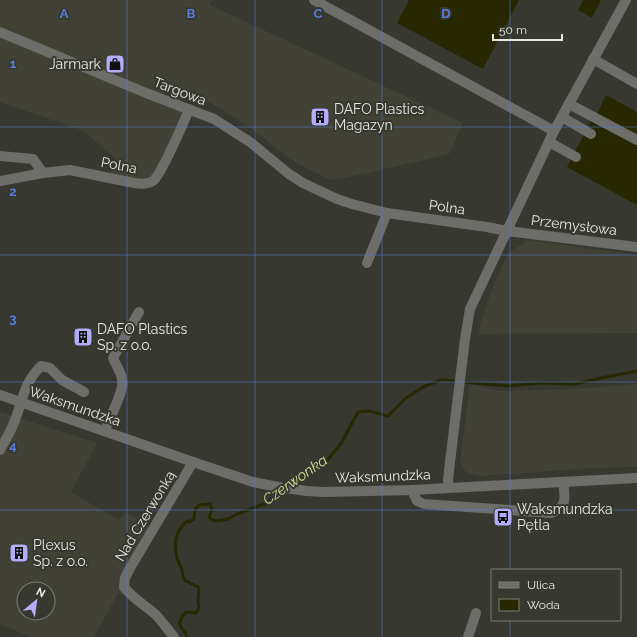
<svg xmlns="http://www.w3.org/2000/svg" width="637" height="637" font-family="Raleway,sans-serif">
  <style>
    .built { fill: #414235; fill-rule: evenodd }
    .water { fill: #272801 }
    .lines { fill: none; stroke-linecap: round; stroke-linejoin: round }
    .stream { stroke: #272801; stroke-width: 3 }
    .minor { stroke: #6d6e6a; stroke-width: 10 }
    .grid { fill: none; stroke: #597cdb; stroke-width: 1; stroke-opacity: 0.55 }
    .labels { text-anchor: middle; stroke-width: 4; stroke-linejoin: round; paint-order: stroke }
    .poi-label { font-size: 14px; fill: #e6e7e1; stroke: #373830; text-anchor: start }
    .street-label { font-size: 14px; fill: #e6e7e1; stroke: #373830 }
    .water-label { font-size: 15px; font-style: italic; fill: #d4d894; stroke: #373830 }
    .grid-label { font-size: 13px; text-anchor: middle; font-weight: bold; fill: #597cdb; stroke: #373830; stroke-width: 4; stroke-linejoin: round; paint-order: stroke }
  </style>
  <rect width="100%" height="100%" fill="#373830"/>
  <g class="built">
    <path d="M 0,0 L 212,0 L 210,5 L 463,123 L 449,154 L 364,174 L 330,180 L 296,163 L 248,126 L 199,96 L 168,84 L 158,103 L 183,112 L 157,170 L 149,181 L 110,175 L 116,159 L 84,131 L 0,102 Z"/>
    <path d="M 528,240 L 637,255 L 637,333 L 479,334 L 480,325 L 493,286 L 508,253 Z"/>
    <path d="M 470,384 L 498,391 L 573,389 L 637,384 L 637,467 L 592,468 L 479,476 L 466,472 L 460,463 Z"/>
    <path d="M 0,412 L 97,443 L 71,492 L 119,520 L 125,512 L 157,531 L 122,594 L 118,593 L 94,637 L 31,637 L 0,624 ZM 24,589 L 48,589 L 48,613 L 24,613 Z"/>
  </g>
  <g class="water">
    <path d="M 409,0 L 519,0 L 483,69 L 397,23 Z"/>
    <path d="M 583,0 L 601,0 L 592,18 L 578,10 Z"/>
    <path d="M 606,95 L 637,112 L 637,135 L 597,114 Z"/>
    <path d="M 592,119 L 637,143 L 637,205 L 567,167 Z"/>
  </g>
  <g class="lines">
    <g class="stream">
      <path d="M 287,486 L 313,464 L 326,462 L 342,442 L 358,412 L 369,411 L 388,416 L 406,398 L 423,387 L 441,380 L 509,386 L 540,383 L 575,384 L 601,378 L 637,371"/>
      <path d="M 187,637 C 181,622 174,628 186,612 L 196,613 L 199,608 L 198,600 L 199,591 L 198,587 C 194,585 190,583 186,581 C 182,578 183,574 182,570 C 181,566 178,562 177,558 C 173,543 175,531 187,521 L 189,522 L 194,519 L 195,509 L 199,505 L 210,504 L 212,509 L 209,517 L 212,520 L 219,521 L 228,519 L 237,514 L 267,503 L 283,490"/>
    </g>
    <g class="minor">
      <path d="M 314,0 L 554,131"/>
      <path d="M 0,32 L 146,93 L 214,119 L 250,142 L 289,174 L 303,183 L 337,199 L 352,204 L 387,213 L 487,227 L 507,231 L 637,247"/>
      <path d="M 593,59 L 637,84"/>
      <path d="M 569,104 L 637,140"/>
      <path d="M 562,117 L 591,134"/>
      <path d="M 549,142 L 576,157"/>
      <path d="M 0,156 L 33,159 L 43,173"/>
      <path d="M 0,181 L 43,173 L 70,170 L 134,183 C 140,184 148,184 153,181 C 161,175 184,122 189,109"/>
      <path d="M 367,263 L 387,213"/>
      <path d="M 0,395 L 193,462 L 253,482 L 278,487 L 307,491 L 325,492 L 412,490 L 637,478"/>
      <path d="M 105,431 C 109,417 125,392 122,379 C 121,372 116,365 113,358 L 139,312"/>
      <path d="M 0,450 C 4,442 10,433 13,425 C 23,402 22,385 41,366 L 50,368 L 62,380 L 84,392"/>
      <path d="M 449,488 L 448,480 L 450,462 L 465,339 L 470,309 L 554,131 L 626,0"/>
      <path d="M 412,490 L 417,501 L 424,504 L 551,513 C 568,507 565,497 563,482"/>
      <path d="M 174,637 C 168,630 162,621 155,614 C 145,605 132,598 124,587 L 125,578 L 130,568 L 193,462"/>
      <path d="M 468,637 L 476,613"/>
    </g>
  </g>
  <path class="grid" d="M 127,0 L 127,637M 255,0 L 255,637M 382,0 L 382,637M 510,0 L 510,570M 0,127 L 637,127M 0,255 L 637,255M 0,382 L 637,382M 0,510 L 637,510M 510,620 L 510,637"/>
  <defs>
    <symbol id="shop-square" viewBox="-11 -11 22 22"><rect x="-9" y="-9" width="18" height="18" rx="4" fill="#b3adf9" stroke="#373830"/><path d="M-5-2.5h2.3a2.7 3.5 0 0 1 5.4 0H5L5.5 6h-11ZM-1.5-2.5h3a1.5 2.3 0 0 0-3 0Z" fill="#111"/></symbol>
    <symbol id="building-square" viewBox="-11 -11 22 22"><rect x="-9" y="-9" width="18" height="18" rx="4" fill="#b3adf9" stroke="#373830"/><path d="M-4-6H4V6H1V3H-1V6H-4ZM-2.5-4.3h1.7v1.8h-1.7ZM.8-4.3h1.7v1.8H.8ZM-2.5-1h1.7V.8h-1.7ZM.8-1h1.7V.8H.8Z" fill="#111"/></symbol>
    <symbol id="bus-square" viewBox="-11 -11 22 22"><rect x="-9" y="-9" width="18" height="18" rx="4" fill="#b3adf9" stroke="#373830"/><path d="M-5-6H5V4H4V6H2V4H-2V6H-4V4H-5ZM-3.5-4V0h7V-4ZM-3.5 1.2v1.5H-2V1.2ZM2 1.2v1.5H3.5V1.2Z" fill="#111"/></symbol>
  </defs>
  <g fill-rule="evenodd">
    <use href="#shop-square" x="104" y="53" width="22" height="22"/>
    <use href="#building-square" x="309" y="106" width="22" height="22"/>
    <use href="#building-square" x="72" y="326" width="22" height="22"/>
    <use href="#bus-square" x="492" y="506" width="22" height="22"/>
    <use href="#building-square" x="8" y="542" width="22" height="22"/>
  </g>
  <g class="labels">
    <g class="poi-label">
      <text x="101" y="69" text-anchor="end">Jarmark</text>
      <text x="334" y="114">DAFO Plastics<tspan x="334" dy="16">Magazyn</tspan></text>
      <text x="97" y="334">DAFO Plastics<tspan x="97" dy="16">Sp. z o.o.</tspan></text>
      <text x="517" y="514">Waksmundzka<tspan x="517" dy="16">Pętla</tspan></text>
      <text x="33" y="550">Plexus<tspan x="33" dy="16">Sp. z o.o.</tspan></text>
    </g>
    <g class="street-label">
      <text transform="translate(180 91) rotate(21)" y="5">Targowa</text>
      <text transform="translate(119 165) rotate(11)" y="5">Polna</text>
      <text transform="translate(447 207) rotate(8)" y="5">Polna</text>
      <text transform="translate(574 225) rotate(7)" y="5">Przemysłowa</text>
      <text transform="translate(75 406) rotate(19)" y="5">Waksmundzka</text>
      <text transform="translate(383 476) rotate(-2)" y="5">Waksmundzka</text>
      <text transform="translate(145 516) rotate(-59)" y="5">Nad Czerwonką</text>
    </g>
    <g class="water-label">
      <text transform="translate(295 480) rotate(-35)" y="5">Czerwonka</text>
    </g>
  </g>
  <g class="grid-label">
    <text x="64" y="18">A</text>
    <text x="191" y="18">B</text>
    <text x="318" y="18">C</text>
    <text x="446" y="18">D</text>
    <text x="13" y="68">1</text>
    <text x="13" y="196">2</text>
    <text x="13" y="323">3</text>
    <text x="13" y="450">4</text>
  </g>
  <rect x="491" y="569" width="130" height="52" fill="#373830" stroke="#7d7e77"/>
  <rect x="499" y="582" width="20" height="6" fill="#6d6e6a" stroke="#7d7e77"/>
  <text x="527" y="589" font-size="12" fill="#e6e7e1">Ulica</text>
  <rect x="499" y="599" width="20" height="12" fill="#272801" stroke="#7d7e77"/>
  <text x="527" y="609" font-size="12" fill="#e6e7e1">Woda</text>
  <g transform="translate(36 601) rotate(29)"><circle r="19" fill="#373830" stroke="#7d7e77"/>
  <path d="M0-3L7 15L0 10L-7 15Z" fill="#b3adf9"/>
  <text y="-6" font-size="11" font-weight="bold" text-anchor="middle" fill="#e6e7e1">N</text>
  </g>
  <path d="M493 34v6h69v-6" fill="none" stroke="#e6e7e1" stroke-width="2"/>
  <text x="499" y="34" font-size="12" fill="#e6e7e1" stroke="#373830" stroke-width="3" paint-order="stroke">50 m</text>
</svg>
